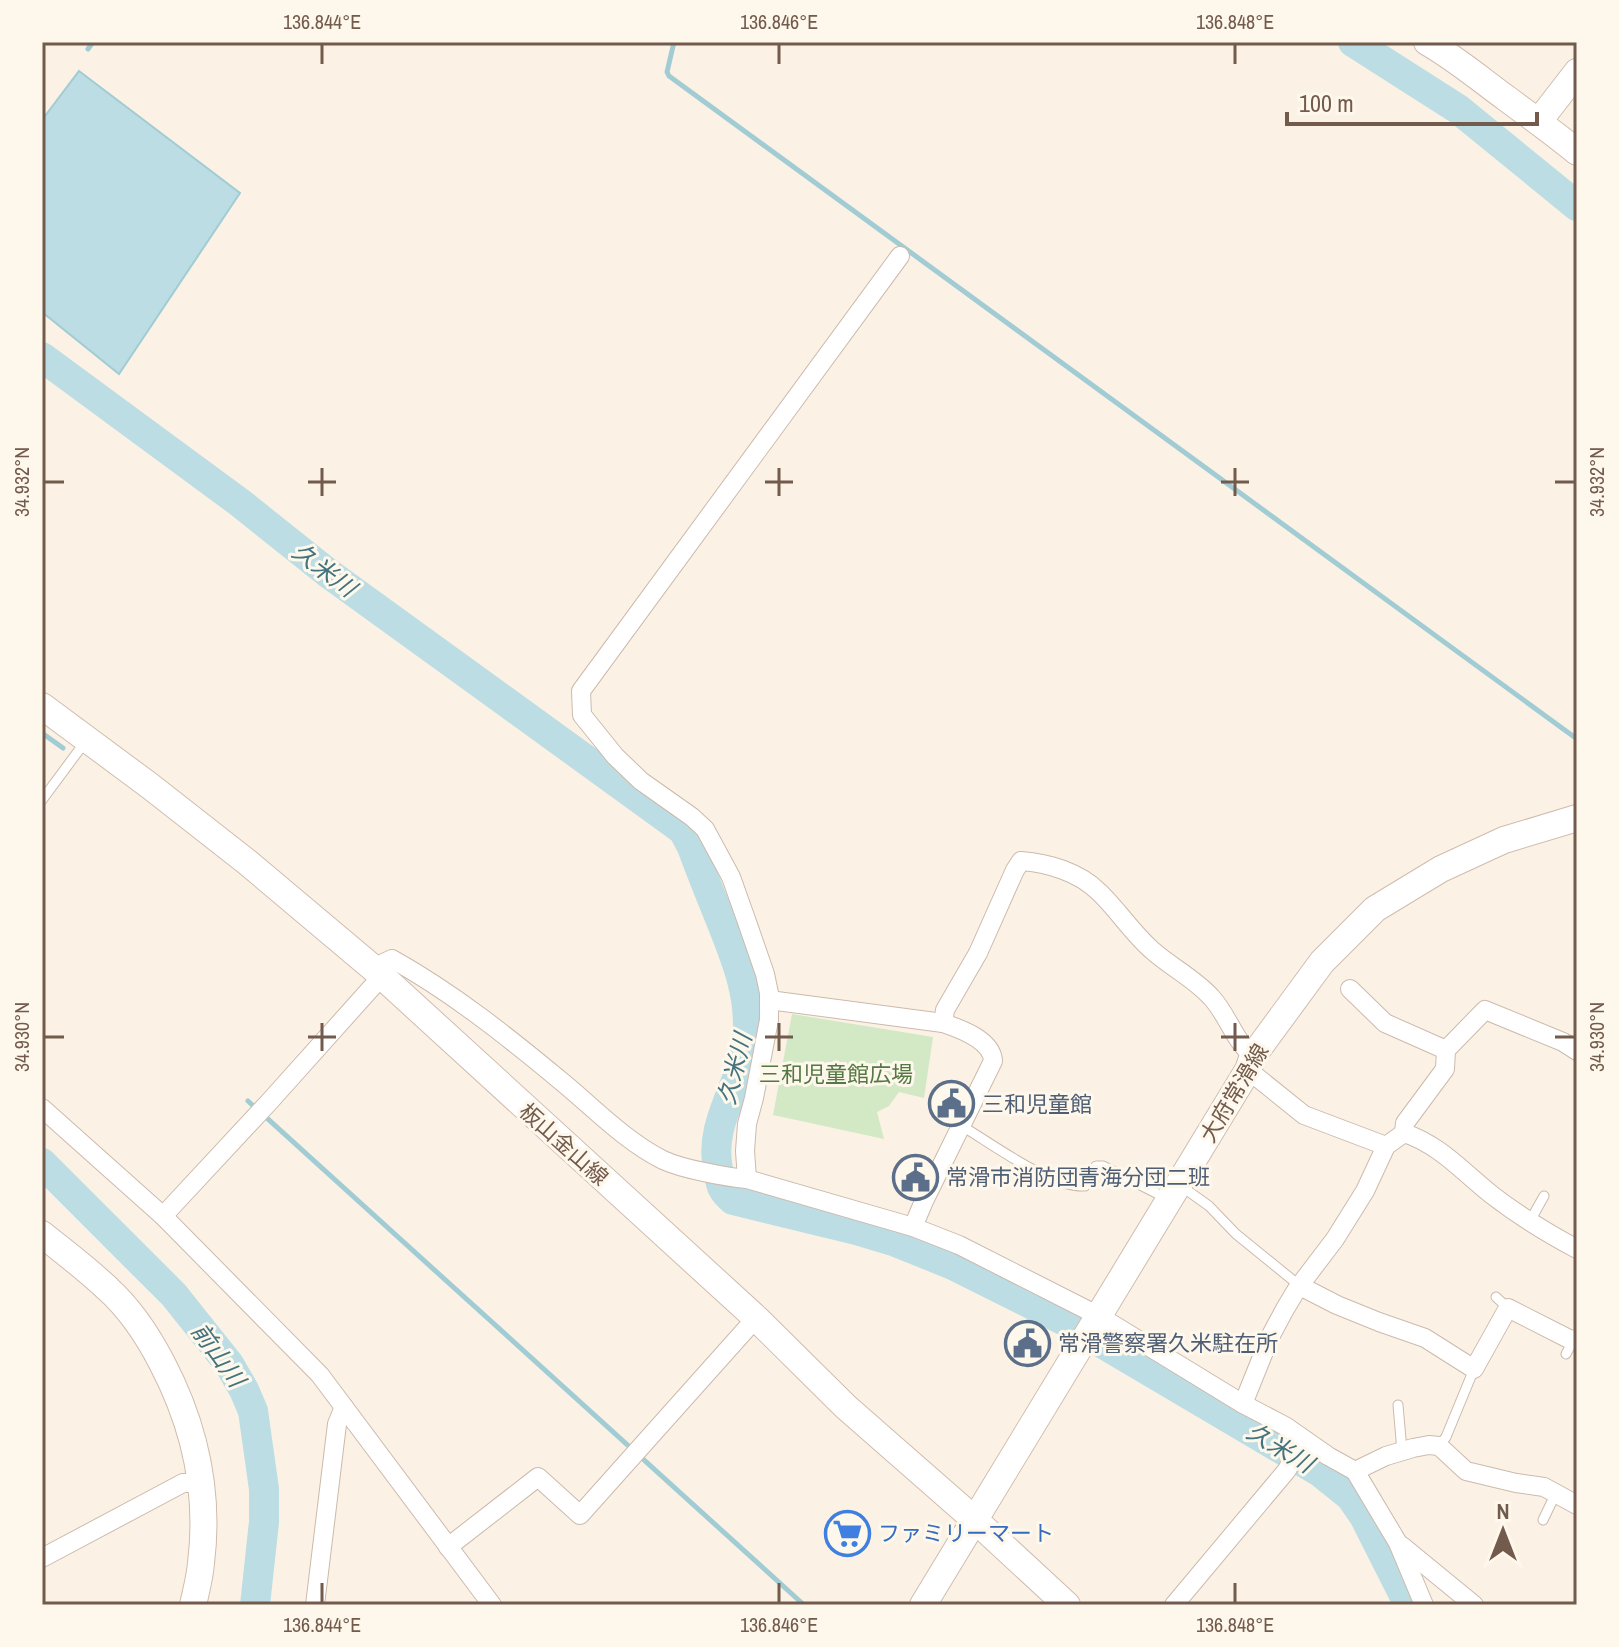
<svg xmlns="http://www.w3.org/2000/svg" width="1619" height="1647" font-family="'Archivo Narrow','Noto Sans JP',sans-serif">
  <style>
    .green { fill: #d3e8c4 }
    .water { fill: #bbdde3; stroke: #a2ccd4; stroke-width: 2 }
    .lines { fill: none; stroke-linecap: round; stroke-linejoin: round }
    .stream { stroke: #a2ccd4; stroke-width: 5 }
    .river { stroke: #bbdde3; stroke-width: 30 }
    .lane-casing { stroke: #ccbaac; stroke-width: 11 }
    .street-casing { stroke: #ccbaac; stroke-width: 20 }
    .secondary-casing { stroke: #d0bcad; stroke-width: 28 }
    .lane { stroke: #fff; stroke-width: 9 }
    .street { stroke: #fff; stroke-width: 18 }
    .secondary { stroke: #fff; stroke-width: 26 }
    .ticks { fill: none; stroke: #725a4c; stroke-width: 3 }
    .labels { text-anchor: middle; stroke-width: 6; stroke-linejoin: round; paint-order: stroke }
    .park-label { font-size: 22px; fill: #547844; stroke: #fef7eb }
    .street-label { font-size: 22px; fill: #725a4c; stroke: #fef7eb }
    .service-label { font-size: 22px; fill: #4e5e75; stroke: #fef7eb; text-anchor: start }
    .shop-label { font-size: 22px; fill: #366cbe; stroke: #fef7eb; text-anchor: start }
    .water-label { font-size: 24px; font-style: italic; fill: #43737e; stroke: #fef7eb }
    .neatline { fill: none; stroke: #725a4c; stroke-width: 3 }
    .ticks-label { font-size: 20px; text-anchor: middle; fill: #725a4c }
  </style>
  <rect width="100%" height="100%" fill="#fbf2e5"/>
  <path class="green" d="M 792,1014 L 933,1037 L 924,1098 L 899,1092 L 889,1106 L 877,1112 L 884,1139 L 773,1115 Z"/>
  <path class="water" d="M 79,71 L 240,193 L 119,374 L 42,312 L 42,120 Z"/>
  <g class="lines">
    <g class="stream">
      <path d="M 674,42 L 667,72 L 669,76 L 1577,739"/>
      <path d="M 88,49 L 93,42"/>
      <path d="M 42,733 L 63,748"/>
      <path d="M 248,1101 L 804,1605"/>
    </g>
    <g class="river">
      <path d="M 1353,42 L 1458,109 L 1577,206"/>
      <path d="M 42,357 L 239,502 L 328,573 L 683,830 L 692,847 C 701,872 711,896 721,921 C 736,959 752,997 747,1039 C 743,1084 708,1122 718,1169 C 721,1184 720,1189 733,1200 L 856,1230 L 896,1242 L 953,1265 L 1063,1320 L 1320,1472 L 1350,1496 L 1364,1516 L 1409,1605"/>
      <path d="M 42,1163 L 174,1295 L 229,1364 L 244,1390 L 253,1411 L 264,1489 L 264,1522 L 255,1605"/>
    </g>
    <defs>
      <g id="lane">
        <path d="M 42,800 L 85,742"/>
        <path d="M 962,1126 C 992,1144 1051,1188 1085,1186 L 1096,1166 L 1103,1166 L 1168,1199"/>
        <path d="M 1181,1186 L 1209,1206 L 1236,1234 L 1300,1286"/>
        <path d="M 1530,1221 L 1544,1196"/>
        <path d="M 1496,1297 L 1508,1308"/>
        <path d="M 1566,1354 L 1574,1339"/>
        <path d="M 1398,1405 L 1402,1451"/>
        <path d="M 1439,1446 L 1446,1437 L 1474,1369"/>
        <path d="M 1543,1520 L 1556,1493"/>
      </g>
      <g id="street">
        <path d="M 373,968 L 392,959 C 453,993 508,1037 561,1081 C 594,1108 625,1141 663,1160 C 682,1169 726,1177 747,1179 L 913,1227 L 959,1245 L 1099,1316 L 1243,1404 L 1285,1426 L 1328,1456 L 1355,1471 L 1398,1543 L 1424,1605"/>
        <path d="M 1350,989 L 1385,1023 L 1446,1050 L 1485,1010 L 1563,1042 L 1577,1051"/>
        <path d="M 769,1000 L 943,1023"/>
        <path d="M 1248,1070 L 1304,1115 L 1386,1146"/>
        <path d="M 42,1108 L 163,1216 L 320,1375 L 492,1605"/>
        <path d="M 1404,1133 L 1405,1123 L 1445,1069 L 1446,1050"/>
        <path d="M 747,1179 L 745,1151 L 747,1124 L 754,1098 L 769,1020 L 769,993 L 765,974 L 747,922 L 731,877 L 705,829 L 692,817 L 641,781 L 615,756 L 582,715 L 581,691 L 900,256"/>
        <path d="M 163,1216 L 270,1101 L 382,976"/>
        <path d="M 913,1227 L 924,1201 L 993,1061 C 992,1040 961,1029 943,1023 L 945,1010 L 978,953 L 1015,870 L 1021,861 C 1048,863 1079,872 1099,892 C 1118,910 1133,934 1153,951 C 1171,967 1195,979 1211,997 C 1228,1015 1233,1039 1253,1056"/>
        <path d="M 1300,1286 L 1337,1305 L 1379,1322 L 1425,1338 L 1474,1369 L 1508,1308 L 1571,1340 L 1577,1339"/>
        <path d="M 1243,1404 L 1270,1337 L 1285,1309 L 1297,1289 L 1335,1239 L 1365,1191 L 1386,1146 L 1404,1133 C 1439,1144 1464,1173 1492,1195 C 1519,1216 1547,1233 1577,1249"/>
        <path d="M 1355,1471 L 1386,1456 L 1413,1448 L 1429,1445 L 1439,1446 L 1466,1471 L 1516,1483 L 1544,1487 L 1577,1505"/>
        <path d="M 1402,1546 L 1474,1605"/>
        <path d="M 448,1547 L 538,1477 L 580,1515 L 756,1318"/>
        <path d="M 42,1558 L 183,1483 L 202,1483"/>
        <path d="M 315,1605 L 337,1424 L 344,1407"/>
        <path d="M 1174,1605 L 1287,1470 L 1303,1439"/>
      </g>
      <g id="secondary">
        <path d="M 1427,42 C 1455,58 1480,79 1506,98 C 1530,116 1554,133 1577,152"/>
        <path d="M 1539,121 L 1577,72"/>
        <path d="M 42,706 L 150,786 L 247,862 L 373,968 L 756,1318 L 846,1407 L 975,1520 L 1067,1605"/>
        <path d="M 42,1234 C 64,1252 87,1269 108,1289 C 130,1309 148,1336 162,1363 C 195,1426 210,1491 201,1563 C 200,1577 196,1591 193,1605"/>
        <path d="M 923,1605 L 1248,1070 L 1253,1056 L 1322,962 L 1375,909 L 1441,869 L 1504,840 L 1577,818"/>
      </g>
    </defs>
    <use href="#lane" class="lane-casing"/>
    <use href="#street" class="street-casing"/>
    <use href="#secondary" class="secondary-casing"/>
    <use href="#lane" class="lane"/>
    <use href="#street" class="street"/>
    <use href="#secondary" class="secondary"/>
  </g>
  <path class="ticks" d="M 322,44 L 322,64M 779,44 L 779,64M 1235,44 L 1235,64M 322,468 L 322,496M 779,468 L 779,496M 1235,468 L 1235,496M 44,482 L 64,482M 308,482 L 336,482M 765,482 L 793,482M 1221,482 L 1249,482M 1555,482 L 1575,482M 322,1023 L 322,1051M 779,1023 L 779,1051M 1235,1023 L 1235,1051M 44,1037 L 64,1037M 308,1037 L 336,1037M 765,1037 L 793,1037M 1221,1037 L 1249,1037M 1555,1037 L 1575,1037M 322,1583 L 322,1603M 779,1583 L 779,1603M 1235,1583 L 1235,1603"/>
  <defs>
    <symbol id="civic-ring" viewBox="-11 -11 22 22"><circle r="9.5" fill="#fef7eb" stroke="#5c6f8a" stroke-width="1.5"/><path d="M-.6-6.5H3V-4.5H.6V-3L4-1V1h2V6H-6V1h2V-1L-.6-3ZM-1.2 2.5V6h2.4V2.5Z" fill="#5c6f8a"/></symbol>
    <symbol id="supermarket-ring" viewBox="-11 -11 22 22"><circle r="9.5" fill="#fef7eb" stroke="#3f7fe0" stroke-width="1.5"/><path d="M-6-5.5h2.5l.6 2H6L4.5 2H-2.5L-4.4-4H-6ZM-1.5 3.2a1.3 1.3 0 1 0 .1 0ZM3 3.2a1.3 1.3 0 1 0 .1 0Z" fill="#3f7fe0"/></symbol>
  </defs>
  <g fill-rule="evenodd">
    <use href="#civic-ring" x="926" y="1078" width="51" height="51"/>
    <use href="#civic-ring" x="890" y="1152" width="51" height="51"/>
    <use href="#civic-ring" x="1002" y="1318" width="51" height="51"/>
    <use href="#supermarket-ring" x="822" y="1508" width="51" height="51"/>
  </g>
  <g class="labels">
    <g class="park-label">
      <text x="836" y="1082">三和児童館広場</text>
    </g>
    <g class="street-label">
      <text transform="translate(1234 1093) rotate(-59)" y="8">大府常滑線</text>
      <text transform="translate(564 1144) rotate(42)" y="8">板山金山線</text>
    </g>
    <g class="service-label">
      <text x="982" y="1112">三和児童館</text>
      <text x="946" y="1185">常滑市消防団青海分団二班</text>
      <text x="1058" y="1351">常滑警察署久米駐在所</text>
    </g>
    <g class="shop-label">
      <text x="878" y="1541">ファミリーマート</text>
    </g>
    <g class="water-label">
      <text transform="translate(324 570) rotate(37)" y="8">久米川</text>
      <text transform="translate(735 1069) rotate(-76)" y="8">久米川</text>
      <text transform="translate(218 1355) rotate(54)" y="8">前山川</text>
      <text transform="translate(1280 1448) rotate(31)" y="8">久米川</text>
    </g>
  </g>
  <rect width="1619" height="1647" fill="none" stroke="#fef7eb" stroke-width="88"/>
  <g transform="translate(1503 1531)" stroke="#fef7eb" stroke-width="6" paint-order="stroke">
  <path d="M0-6L14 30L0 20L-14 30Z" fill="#725a4c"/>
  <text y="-12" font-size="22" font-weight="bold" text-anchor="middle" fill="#725a4c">N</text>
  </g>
  <path d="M1287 112v12h250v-12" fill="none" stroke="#725a4c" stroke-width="4"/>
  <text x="1299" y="112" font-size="24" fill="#725a4c" stroke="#fef7eb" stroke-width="6" paint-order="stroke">100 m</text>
  <rect x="44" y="44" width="1531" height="1559" class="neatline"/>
  <g class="ticks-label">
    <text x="322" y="29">136.844°E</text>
    <text x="779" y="29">136.846°E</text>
    <text x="1235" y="29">136.848°E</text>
    <text transform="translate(22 482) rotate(-90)" y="7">34.932°N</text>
    <text transform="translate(1597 482) rotate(-90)" y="7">34.932°N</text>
    <text transform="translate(22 1037) rotate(-90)" y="7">34.930°N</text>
    <text transform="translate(1597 1037) rotate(-90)" y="7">34.930°N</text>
    <text x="322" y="1632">136.844°E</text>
    <text x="779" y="1632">136.846°E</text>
    <text x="1235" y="1632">136.848°E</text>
  </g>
</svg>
